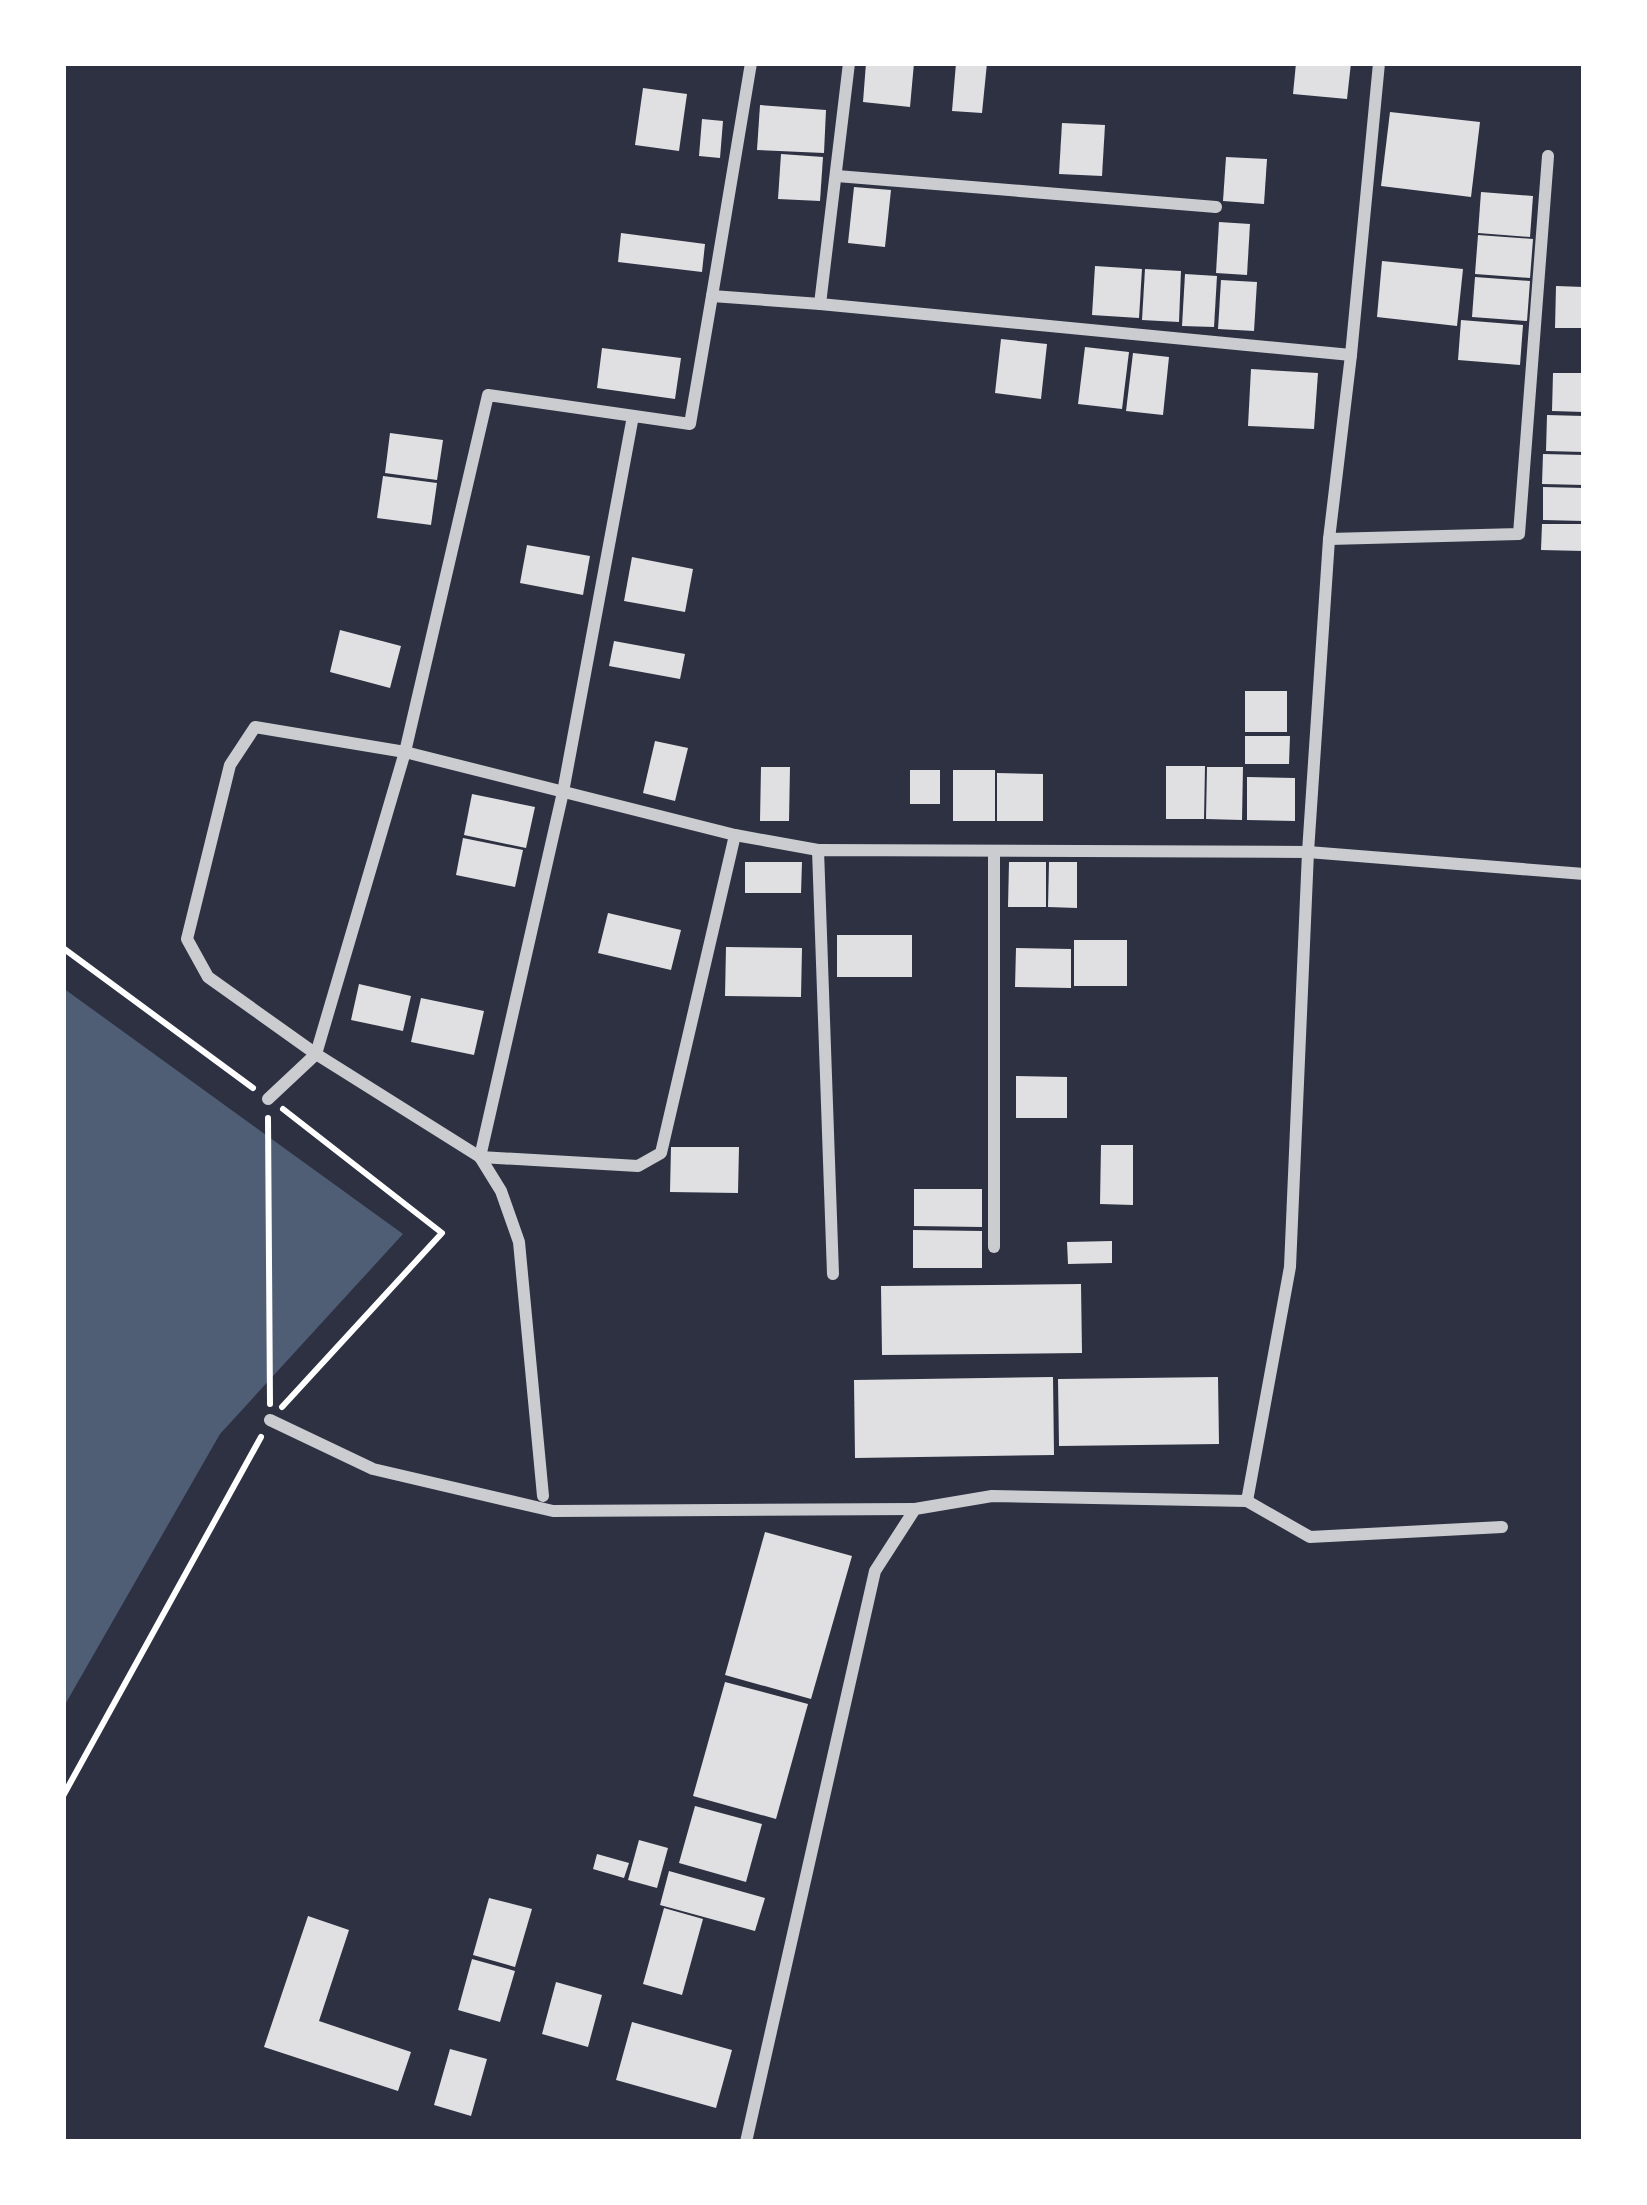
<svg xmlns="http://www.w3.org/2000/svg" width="1647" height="2205" font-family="'PT Sans Narrow',sans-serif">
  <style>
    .water { fill: #4f5d75 }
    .building { fill: #e0e0e3 }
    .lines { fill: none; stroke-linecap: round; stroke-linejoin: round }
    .path { stroke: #fff; stroke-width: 6 }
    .minor { stroke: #caccd0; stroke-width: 12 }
  </style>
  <rect width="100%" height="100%" fill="#2d3142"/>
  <path class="water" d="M 63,988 L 403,1234 L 220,1434 L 63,1708 Z"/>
  <g class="building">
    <path d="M 866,63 L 914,63 L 910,107 L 863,102 Z"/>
    <path d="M 956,63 L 987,63 L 982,113 L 952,111 Z"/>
    <path d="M 1296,63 L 1351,63 L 1347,99 L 1293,94 Z"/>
    <path d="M 643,88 L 687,94 L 679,151 L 635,145 Z"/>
    <path d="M 760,105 L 826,110 L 824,153 L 757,150 Z"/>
    <path d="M 1390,112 L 1480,122 L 1471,197 L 1381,186 Z"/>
    <path d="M 702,119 L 723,121 L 720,158 L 699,156 Z"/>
    <path d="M 1062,123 L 1105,125 L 1102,176 L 1059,174 Z"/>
    <path d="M 781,154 L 823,157 L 820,201 L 778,199 Z"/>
    <path d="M 1226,157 L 1267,159 L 1264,204 L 1223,201 Z"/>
    <path d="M 854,187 L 891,190 L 885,247 L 848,243 Z"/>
    <path d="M 1481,192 L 1533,196 L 1530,237 L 1478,233 Z"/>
    <path d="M 1219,222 L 1250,224 L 1247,275 L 1216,273 Z"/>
    <path d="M 621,233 L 705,244 L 702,272 L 618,262 Z"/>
    <path d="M 1478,235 L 1533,239 L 1530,278 L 1475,274 Z"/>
    <path d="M 1382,261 L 1463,269 L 1457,326 L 1377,317 Z"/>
    <path d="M 1095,266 L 1142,269 L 1139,318 L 1092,315 Z"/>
    <path d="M 1145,269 L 1181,271 L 1179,322 L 1142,320 Z"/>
    <path d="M 1185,274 L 1217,276 L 1214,327 L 1182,326 Z"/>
    <path d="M 1475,277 L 1530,281 L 1527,321 L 1472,317 Z"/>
    <path d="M 1221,280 L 1257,282 L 1254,331 L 1218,329 Z"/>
    <path d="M 1556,286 L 1584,287 L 1584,328 L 1555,328 Z"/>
    <path d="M 1461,320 L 1523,325 L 1520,365 L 1458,360 Z"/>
    <path d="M 1001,339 L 1047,344 L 1041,399 L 995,393 Z"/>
    <path d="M 1085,347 L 1129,352 L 1122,409 L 1078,404 Z"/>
    <path d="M 602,348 L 681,358 L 675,399 L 597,388 Z"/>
    <path d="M 1133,353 L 1169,357 L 1163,415 L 1126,411 Z"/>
    <path d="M 1251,369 L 1318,373 L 1314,429 L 1248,426 Z"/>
    <path d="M 1553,373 L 1584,373 L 1584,412 L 1552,411 Z"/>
    <path d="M 1547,415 L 1584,416 L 1584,452 L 1546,451 Z"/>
    <path d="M 390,433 L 443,440 L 437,480 L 385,473 Z"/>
    <path d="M 1543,454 L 1584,455 L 1584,485 L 1542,484 Z"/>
    <path d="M 383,476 L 437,483 L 431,525 L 377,518 Z"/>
    <path d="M 1543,487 L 1584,488 L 1584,521 L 1543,520 Z"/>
    <path d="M 1542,524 L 1584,524 L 1584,551 L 1541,550 Z"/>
    <path d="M 527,545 L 590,556 L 583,595 L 520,583 Z"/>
    <path d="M 632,557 L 693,569 L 685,612 L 624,601 Z"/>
    <path d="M 340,630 L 401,646 L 390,688 L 330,672 Z"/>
    <path d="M 614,641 L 685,654 L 680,679 L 609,666 Z"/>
    <rect x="1245" y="691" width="42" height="41"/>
    <path d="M 1245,736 L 1290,736 L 1289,764 L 1245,764 Z"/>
    <path d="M 655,741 L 688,748 L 675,801 L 643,793 Z"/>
    <path d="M 1166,766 L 1205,766 L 1204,819 L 1166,819 Z"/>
    <path d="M 761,767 L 790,767 L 789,821 L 760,821 Z"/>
    <path d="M 1207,767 L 1243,767 L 1242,820 L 1206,819 Z"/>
    <rect x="910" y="770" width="30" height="34"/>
    <rect x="953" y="770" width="42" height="51"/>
    <path d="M 997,773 L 1043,774 L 1043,821 L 997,821 Z"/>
    <path d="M 1247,777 L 1295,778 L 1295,821 L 1247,820 Z"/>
    <path d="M 472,794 L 535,807 L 526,848 L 464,835 Z"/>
    <path d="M 463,838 L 523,850 L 515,887 L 456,875 Z"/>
    <path d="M 745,862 L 802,862 L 801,893 L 745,893 Z"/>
    <path d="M 1009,862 L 1046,862 L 1046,907 L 1008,907 Z"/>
    <path d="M 1049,862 L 1077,862 L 1077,908 L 1048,907 Z"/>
    <path d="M 608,913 L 681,930 L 671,970 L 598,953 Z"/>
    <rect x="837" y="935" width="75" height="42"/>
    <rect x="1074" y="940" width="53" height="46"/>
    <path d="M 726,947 L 802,948 L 801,997 L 725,996 Z"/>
    <path d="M 1016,948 L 1071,949 L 1071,988 L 1015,987 Z"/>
    <path d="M 359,984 L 411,996 L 403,1031 L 351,1020 Z"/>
    <path d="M 421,998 L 484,1011 L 474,1055 L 411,1042 Z"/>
    <path d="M 1016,1076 L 1067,1077 L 1067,1118 L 1016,1118 Z"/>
    <path d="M 1101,1145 L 1133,1145 L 1133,1205 L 1100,1204 Z"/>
    <path d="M 671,1147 L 739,1147 L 738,1193 L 670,1192 Z"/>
    <path d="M 914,1189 L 982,1189 L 982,1227 L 914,1226 Z"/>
    <path d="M 913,1230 L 982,1231 L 982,1268 L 913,1268 Z"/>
    <path d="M 1112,1241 L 1112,1263 L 1068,1264 L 1067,1242 Z"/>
    <path d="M 1081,1284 L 1082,1353 L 882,1355 L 881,1286 Z"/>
    <path d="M 1053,1377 L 1054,1455 L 855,1458 L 854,1380 Z"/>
    <path d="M 1218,1377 L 1219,1444 L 1059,1446 L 1058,1379 Z"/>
    <path d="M 765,1532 L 852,1556 L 811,1699 L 725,1675 Z"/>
    <path d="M 725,1682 L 808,1704 L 776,1819 L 693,1796 Z"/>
    <path d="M 695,1806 L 762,1824 L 746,1882 L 679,1863 Z"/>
    <path d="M 639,1840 L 668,1848 L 657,1888 L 628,1880 Z"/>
    <path d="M 597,1854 L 629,1863 L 624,1878 L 593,1869 Z"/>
    <path d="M 669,1871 L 765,1898 L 755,1931 L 660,1905 Z"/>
    <path d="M 489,1898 L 532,1909 L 515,1967 L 473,1955 Z"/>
    <path d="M 664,1908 L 703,1919 L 682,1995 L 643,1984 Z"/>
    <path d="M 308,1916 L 349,1930 L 319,2021 L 411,2052 L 398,2091 L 264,2047 Z"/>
    <path d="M 472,1959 L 515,1971 L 500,2022 L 458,2010 Z"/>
    <path d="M 556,1982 L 602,1995 L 588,2047 L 542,2034 Z"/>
    <path d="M 632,2022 L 732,2050 L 716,2108 L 616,2080 Z"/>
    <path d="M 450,2049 L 487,2059 L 471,2116 L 434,2105 Z"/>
  </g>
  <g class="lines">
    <g class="path">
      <path d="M 63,948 L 253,1088"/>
      <path d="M 268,1118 L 270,1404"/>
      <path d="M 282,1407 L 442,1233 L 283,1109"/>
      <path d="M 63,1796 L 261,1437"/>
    </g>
    <g class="minor">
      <path d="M 751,63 L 712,296 L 820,304 L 1351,355"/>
      <path d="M 837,176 L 1216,207"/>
      <path d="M 820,304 L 849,63"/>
      <path d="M 633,416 L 563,792 L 480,1157 L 316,1054 L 208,977 L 187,939 L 230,765 L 255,727 L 405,752 L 488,395 L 690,424 L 712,296"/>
      <path d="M 1329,539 L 1519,534 L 1548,156"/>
      <path d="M 994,852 L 994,1247"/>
      <path d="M 268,1099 L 316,1054 L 405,752 L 735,835 L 818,850"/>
      <path d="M 480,1157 L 638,1166 L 661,1153 L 735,835"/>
      <path d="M 480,1157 L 501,1191 L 519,1242 L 543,1496"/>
      <path d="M 833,1274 L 818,850 L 1308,852 L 1584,874"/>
      <path d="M 270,1420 L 373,1469 L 553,1511 L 915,1509"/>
      <path d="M 1247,1501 L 1310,1537 L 1502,1527"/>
      <path d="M 746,2142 L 875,1571 L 915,1509 L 992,1496 L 1247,1501 L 1290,1267 L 1308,852 L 1329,539 L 1351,355 L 1379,63"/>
    </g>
  </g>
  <rect width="1647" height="2205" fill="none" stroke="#ffffff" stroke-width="132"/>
</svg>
